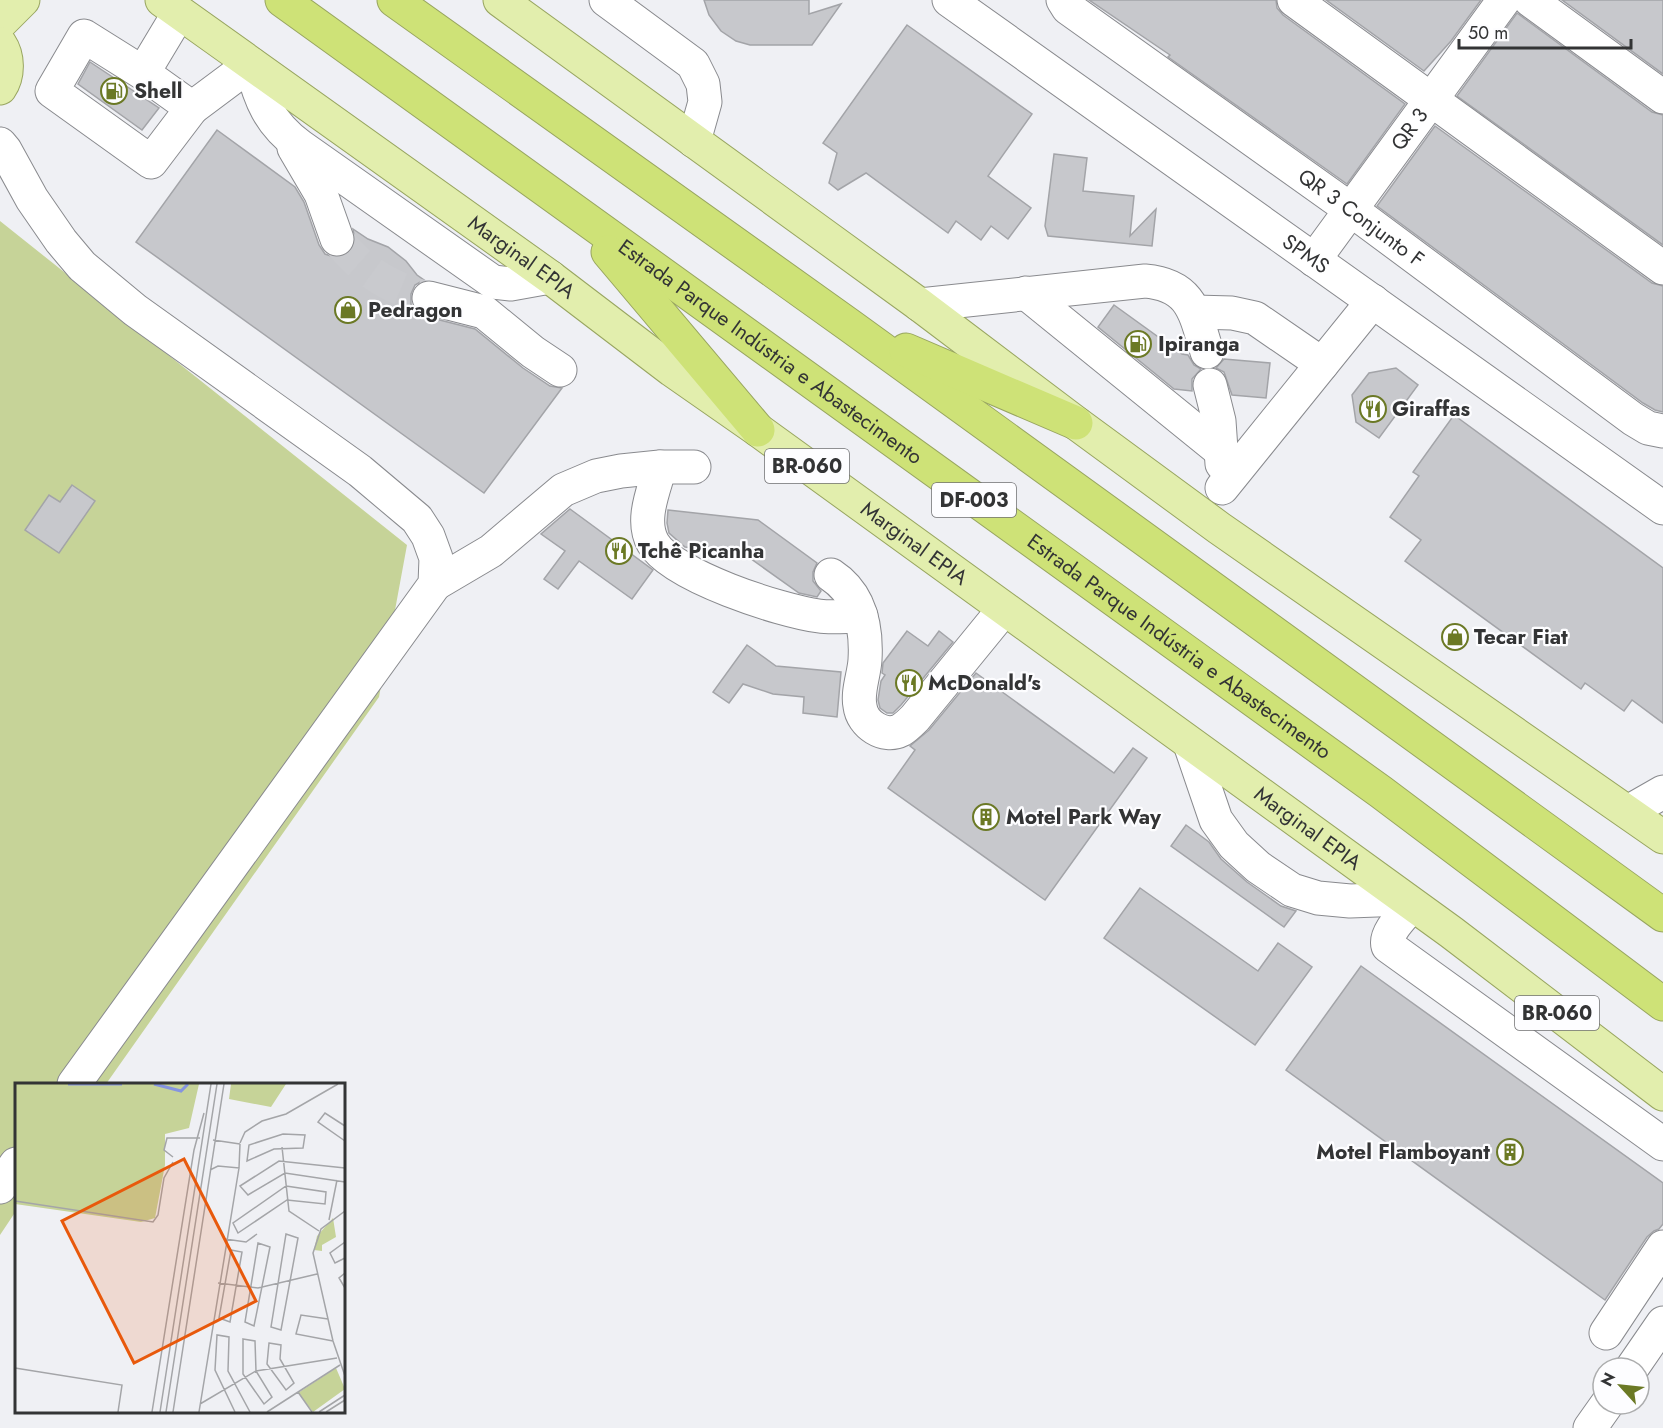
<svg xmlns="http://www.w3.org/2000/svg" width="1663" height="1428" font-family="Jost,sans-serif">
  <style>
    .green { fill: #c6d398 }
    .building { fill: #c7c8cc; stroke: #a3a4a8; stroke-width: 1.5 }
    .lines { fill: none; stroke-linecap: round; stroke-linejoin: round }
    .minor-tunnel { stroke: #c9cace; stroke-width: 33; stroke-dasharray: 33 16; stroke-linecap: butt }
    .minor-casing { stroke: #898a8e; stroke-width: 35 }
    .major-casing { stroke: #98a560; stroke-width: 35 }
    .highway-casing { stroke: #98a560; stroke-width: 35 }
    .minor { stroke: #fff; stroke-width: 33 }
    .major { stroke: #e2eead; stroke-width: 33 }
    .highway { stroke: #cee277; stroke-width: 33 }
    .labels { text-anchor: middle; stroke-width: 4.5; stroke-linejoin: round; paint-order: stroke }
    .shield { fill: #fdfdff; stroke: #707072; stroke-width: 1.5 }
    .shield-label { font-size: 20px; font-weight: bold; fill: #333435 }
    .poi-label { font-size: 21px; font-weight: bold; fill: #333435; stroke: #fdfdff; text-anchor: start }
    .street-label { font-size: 21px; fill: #333435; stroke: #fdfdff }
    .inset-river { fill: none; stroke: #8594e0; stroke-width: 3 }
    .inset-road { fill: none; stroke: #a4a5a8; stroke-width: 1.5 }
    .view { fill: #e8590c; fill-opacity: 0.15; stroke: #e8590c; stroke-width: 3 }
    .inset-edge { fill: none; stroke: #333435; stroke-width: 3 }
  </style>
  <rect width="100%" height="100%" fill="#eff0f4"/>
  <path class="green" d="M 0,221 L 407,545 L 379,697 L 106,1084 L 16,1084 L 16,1211 L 0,1235 Z"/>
  <g class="building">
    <path d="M 704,0 L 809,0 L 809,14 L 841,4 L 812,45 L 750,45 L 736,41 L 721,31 L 709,15 Z"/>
    <path d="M 1089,0 L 1276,0 L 1277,8 L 1283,15 L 1405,104 L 1347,184 L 1168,57 L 1170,55 Z"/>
    <path d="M 1326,0 L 1481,0 L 1451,41 L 1424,71 Z"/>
    <path d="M 1562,0 L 1663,0 L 1663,74 Z"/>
    <path d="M 1517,13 L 1652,112 L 1663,115 L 1663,245 L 1457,96 Z"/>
    <path d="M 907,25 L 1032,114 L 988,176 L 1031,208 L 1008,239 L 991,226 L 981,240 L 956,221 L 948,233 L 866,173 L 838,190 L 829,183 L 837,153 L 823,143 Z"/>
    <path d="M 90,62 L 159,108 L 142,130 L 78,84 Z"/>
    <path d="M 1435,126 L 1652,283 L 1663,286 L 1663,412 L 1655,410 L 1643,403 L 1377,206 Z"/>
    <path d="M 217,130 L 295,187 L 304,202 L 319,245 L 325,254 L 334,257 L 344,256 L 351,252 L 355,242 L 353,229 L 368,239 L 388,247 L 406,261 L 417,275 L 424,280 L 415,285 L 411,294 L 411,304 L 416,312 L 424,316 L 475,329 L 523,368 L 550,386 L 562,388 L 484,493 L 136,242 Z"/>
    <path d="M 1054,154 L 1087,158 L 1083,191 L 1134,196 L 1130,236 L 1156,209 L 1152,246 L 1048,236 L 1045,226 Z"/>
    <path d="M 1114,305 L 1182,354 L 1188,355 L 1194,365 L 1201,369 L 1192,379 L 1192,391 L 1174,389 L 1098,327 Z"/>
    <path d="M 1224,359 L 1270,363 L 1266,398 L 1232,395 L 1224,372 L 1216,368 Z"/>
    <path d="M 1396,368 L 1418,385 L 1379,438 L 1356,422 L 1352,395 L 1369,373 Z"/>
    <path d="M 1454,415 L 1663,568 L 1663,723 L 1632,700 L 1624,711 L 1585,683 L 1581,689 L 1405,561 L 1421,540 L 1390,517 L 1419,476 L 1413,472 Z"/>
    <path d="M 72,485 L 95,501 L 59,553 L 25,530 L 49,495 L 60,502 Z"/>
    <path d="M 570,509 L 653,570 L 632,599 L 579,561 L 558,589 L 544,579 L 565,551 L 541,534 Z"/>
    <path d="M 668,510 L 758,520 L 817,563 L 813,572 L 813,581 L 821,591 L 817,597 L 799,593 L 744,554 L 685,547 L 669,533 L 667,523 Z"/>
    <path d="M 907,631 L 928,646 L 939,631 L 953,642 L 901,705 L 893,713 L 887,713 L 880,708 L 878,700 L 881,681 L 885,675 L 882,673 L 883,663 Z"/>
    <path d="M 747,645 L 776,666 L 841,672 L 837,717 L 803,713 L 804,697 L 773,694 L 743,684 L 729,703 L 713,692 Z"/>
    <path d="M 976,673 L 1114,773 L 1133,748 L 1147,758 L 1045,900 L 888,788 L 915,750 L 910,746 L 929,730 Z"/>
    <path d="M 1186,825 L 1209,842 L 1221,859 L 1247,882 L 1281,906 L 1296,911 L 1284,927 L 1171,846 Z"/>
    <path d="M 1140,888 L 1258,971 L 1278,943 L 1312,967 L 1255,1045 L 1104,938 Z"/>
    <path d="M 1361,966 L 1663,1183 L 1663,1224 L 1659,1229 L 1654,1231 L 1647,1237 L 1605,1300 L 1286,1070 Z"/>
  </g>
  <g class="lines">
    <path class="minor-tunnel" d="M 337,239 C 361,270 390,289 429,298"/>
    <defs>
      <g id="minor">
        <path d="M 606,0 L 693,64 L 703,84 L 705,102 L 694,141"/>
        <path id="s1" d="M 949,0 L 1663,508"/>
        <path id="s2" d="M 1063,0 L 1068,8 L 1350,209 L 1633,419 L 1648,428 L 1663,431"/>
        <path d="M 1294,0 L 1663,268"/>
        <path d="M 1530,0 L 1663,97"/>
        <path d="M 143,73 L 192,108 L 151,162 L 52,91 L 84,36 L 143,73 L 179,13"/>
        <path d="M 192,108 L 251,64 C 260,100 269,123 300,146 L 493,282 L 511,284 L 550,277"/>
        <path d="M 0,144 L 5,150 L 32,199 L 61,241 L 82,266 L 135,310 L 360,471 L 417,519 L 428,536 L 436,558 L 435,584 L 74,1084"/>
        <path d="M 294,148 L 321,194 L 337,239"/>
        <path id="s3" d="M 1314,260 L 1504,0"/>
        <path d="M 1026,293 L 1222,452"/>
        <path d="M 429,298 L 484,312 L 533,352 L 560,370"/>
        <path d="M 920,305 L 1145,281 C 1192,285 1195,313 1207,352"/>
        <path d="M 1195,312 L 1232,313 L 1255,318 L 1322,364"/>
        <path d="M 1210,385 L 1219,421 L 1222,464"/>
        <path d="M 660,467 C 654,490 640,520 653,543 C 672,576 781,611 819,616 C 832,618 847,616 861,616"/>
        <path d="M 1222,488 L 1373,301"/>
        <path d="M 831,575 C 860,594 867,626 865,660 C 864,675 857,692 860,706 C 862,724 884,739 901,730 C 906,727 911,722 915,718 L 1004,609"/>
        <path d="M 435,584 L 491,551 L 563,490 L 596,476 L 621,471 L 660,467 L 694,467"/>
        <path d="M 1190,744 L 1216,820 L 1234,845 L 1258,867 L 1292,890 L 1318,898 L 1350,901 L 1404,899"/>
        <path d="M 1628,812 L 1663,792"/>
        <path d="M 1412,905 C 1404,915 1384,933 1388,946 L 1663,1144"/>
        <path d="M 0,1187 L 16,1164"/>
        <path d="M 1606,1333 L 1663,1247"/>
        <path d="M 1632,1368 L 1663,1323"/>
        <path d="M 1590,1428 L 1607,1404"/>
      </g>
      <g id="major">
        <path id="s4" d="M 162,0 L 550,277 L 672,370 L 758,430 L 1451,932 L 1663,1094"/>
        <path d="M 500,0 L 920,305 L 1076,423 L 1219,528 L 1663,837"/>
        <path d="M 0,23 L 23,0"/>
        <path d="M 0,44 C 8,56 9,75 0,88"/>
      </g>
      <g id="highway">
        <path id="s5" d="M 282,0 L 1381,792 L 1663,1004"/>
        <path d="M 394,0 L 849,325 L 1663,915"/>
        <path d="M 608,252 L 758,430"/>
        <path d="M 906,350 L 1076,423"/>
      </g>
    </defs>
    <use href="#minor" class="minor-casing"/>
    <use href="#major" class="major-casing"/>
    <use href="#highway" class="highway-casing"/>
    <use href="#minor" class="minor"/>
    <use href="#major" class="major"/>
    <use href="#highway" class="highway"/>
  </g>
  <defs>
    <symbol id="fuel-ring" viewBox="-11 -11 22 22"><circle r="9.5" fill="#fdfdff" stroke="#6b7925" stroke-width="1.5"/><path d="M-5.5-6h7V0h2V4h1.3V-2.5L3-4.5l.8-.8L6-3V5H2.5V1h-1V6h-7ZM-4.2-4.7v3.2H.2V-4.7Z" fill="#6b7925"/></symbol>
    <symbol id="shop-ring" viewBox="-11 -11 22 22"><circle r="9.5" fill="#fdfdff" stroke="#6b7925" stroke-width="1.5"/><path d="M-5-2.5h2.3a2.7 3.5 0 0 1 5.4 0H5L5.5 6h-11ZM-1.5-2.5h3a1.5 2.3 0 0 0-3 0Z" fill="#6b7925"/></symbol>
    <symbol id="restaurant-ring" viewBox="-11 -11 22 22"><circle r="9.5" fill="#fdfdff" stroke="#6b7925" stroke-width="1.5"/><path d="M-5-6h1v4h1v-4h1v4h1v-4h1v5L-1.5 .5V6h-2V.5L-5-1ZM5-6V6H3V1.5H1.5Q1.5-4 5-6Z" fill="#6b7925"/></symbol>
    <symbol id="building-ring" viewBox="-11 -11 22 22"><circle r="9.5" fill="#fdfdff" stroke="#6b7925" stroke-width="1.5"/><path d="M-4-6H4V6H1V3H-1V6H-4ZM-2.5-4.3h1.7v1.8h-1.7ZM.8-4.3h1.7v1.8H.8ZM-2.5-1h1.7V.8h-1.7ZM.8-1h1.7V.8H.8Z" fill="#6b7925"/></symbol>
  </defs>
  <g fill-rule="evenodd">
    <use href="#fuel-ring" x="99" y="76" width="30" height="30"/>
    <use href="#shop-ring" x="333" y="295" width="30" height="30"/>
    <use href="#fuel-ring" x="1123" y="329" width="30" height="30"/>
    <use href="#restaurant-ring" x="1358" y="394" width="30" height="30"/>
    <use href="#restaurant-ring" x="604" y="536" width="30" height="30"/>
    <use href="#shop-ring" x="1440" y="622" width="30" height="30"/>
    <use href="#restaurant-ring" x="894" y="668" width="30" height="30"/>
    <use href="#building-ring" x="971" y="802" width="30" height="30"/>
    <use href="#building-ring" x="1495" y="1137" width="30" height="30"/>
  </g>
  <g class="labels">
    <g class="shield">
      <rect x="765" y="449" width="84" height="34" rx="4.5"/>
      <rect x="932" y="483" width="84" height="34" rx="4.5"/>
      <rect x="1515" y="996" width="84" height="34" rx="4.5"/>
    </g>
    <g class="shield-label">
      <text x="807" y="473">BR-060</text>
      <text x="974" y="507">DF-003</text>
      <text x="1557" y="1020">BR-060</text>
    </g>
    <g class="poi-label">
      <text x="134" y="98">Shell</text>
      <text x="368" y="317">Pedragon</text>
      <text x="1158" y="351">Ipiranga</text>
      <text x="1392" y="416">Giraffas</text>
      <text x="638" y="558">Tchê Picanha</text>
      <text x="1474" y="644">Tecar Fiat</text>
      <text x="928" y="690">McDonald's</text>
      <text x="1006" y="824">Motel Park Way</text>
      <text x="1490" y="1159" text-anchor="end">Motel Flamboyant</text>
    </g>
    <g class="street-label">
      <text dy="7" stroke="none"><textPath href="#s3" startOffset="162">QR 3</textPath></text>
      <text dy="7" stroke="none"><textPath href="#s2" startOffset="370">QR 3 Conjunto F</textPath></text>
      <text dy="7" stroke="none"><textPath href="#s1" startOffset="438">SPMS</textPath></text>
      <text dy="7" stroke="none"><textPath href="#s4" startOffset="442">Marginal EPIA</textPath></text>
      <text dy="7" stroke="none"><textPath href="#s5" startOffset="602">Estrada Parque Indústria e Abastecimento</textPath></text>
      <text dy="7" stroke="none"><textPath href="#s4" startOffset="928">Marginal EPIA</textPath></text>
      <text dy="7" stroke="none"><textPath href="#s5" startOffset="1106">Estrada Parque Indústria e Abastecimento</textPath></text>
      <text dy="7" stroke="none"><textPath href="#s4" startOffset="1414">Marginal EPIA</textPath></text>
    </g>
  </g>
  <g transform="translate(15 1083)">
    <rect width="330" height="330" fill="#eff0f4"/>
    <path d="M 0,1 L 184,1 L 174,45 L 150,51 L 150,82 L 140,135 L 126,139 L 0,121 ZM 216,1 L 271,1 L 256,24 L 214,16 ZM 318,135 L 321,154 L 307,162 L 307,168 L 299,167 L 302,153 ZM 321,285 L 330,306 L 298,329 L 283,310 Z" fill="#c6d398"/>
    <path class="inset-river" d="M 53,1 L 107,1M 139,1 L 166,8 L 173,1"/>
    <path class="inset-road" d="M 330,43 L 310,30 L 303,39 L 330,58M 268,51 L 290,52 L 288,65 L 259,66 L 232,78 L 234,62 ZM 198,57 L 225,61M 225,60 L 230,49 L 247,38 L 271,31 L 323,1M 267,64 L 274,128 L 304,148M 158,74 L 149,67 L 152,55 L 185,55M 330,85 L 264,78 L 225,103 L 233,112 L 270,90 L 330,99M 195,87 L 203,83 L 224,85 L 225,61M 271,103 L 311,109 L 310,121 L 272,117 L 223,150 L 218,140 ZM 0,118 L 138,139 L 143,132 L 149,95 L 158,79M 330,128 L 306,146 L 298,170 L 318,258 L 330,293M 314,137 L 322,97M 271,151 L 283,155 L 266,247 L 256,244 ZM 210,156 L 231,159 L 242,151M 330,159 L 315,170 L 320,180 L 330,175M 243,160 L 255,164 L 239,243 L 230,239 ZM 216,167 L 227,169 L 215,239 L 204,235 ZM 330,190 L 324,195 L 330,205M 203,200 L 243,205 L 302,191M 313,236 L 286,232 L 281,251 L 318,258M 228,256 L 240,258 L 241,288 L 257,314 L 249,321 L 228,291 ZM 254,260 L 266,262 L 265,276 L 279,300 L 271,307 L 252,281 ZM 0,285 L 107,302 L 103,329M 283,309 L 297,329M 185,321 L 241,288 L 322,275M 137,329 L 179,67 L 189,30M 145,329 L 196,1M 151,329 L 202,1M 158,329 L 209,1M 184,329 L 224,85M 220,329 L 200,287 L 202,252 L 214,254 L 213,288 L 235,329M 252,329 L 325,282M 304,329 L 330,312M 311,329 L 330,317"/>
    <path class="view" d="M 169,76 L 241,218 L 119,280 L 47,138 Z"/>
    <rect width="330" height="330" class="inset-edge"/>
  </g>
  <g transform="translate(1621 1386) rotate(297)"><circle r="28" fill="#fdfdff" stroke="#acadae" stroke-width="1.5"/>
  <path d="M0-4.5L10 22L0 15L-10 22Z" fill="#6b7925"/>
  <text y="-9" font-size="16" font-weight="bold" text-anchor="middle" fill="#333435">N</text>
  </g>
  <path d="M1459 39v9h172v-9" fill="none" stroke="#333435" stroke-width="3"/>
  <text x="1468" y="39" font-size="18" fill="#333435" stroke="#fdfdff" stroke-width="4.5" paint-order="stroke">50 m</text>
</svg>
